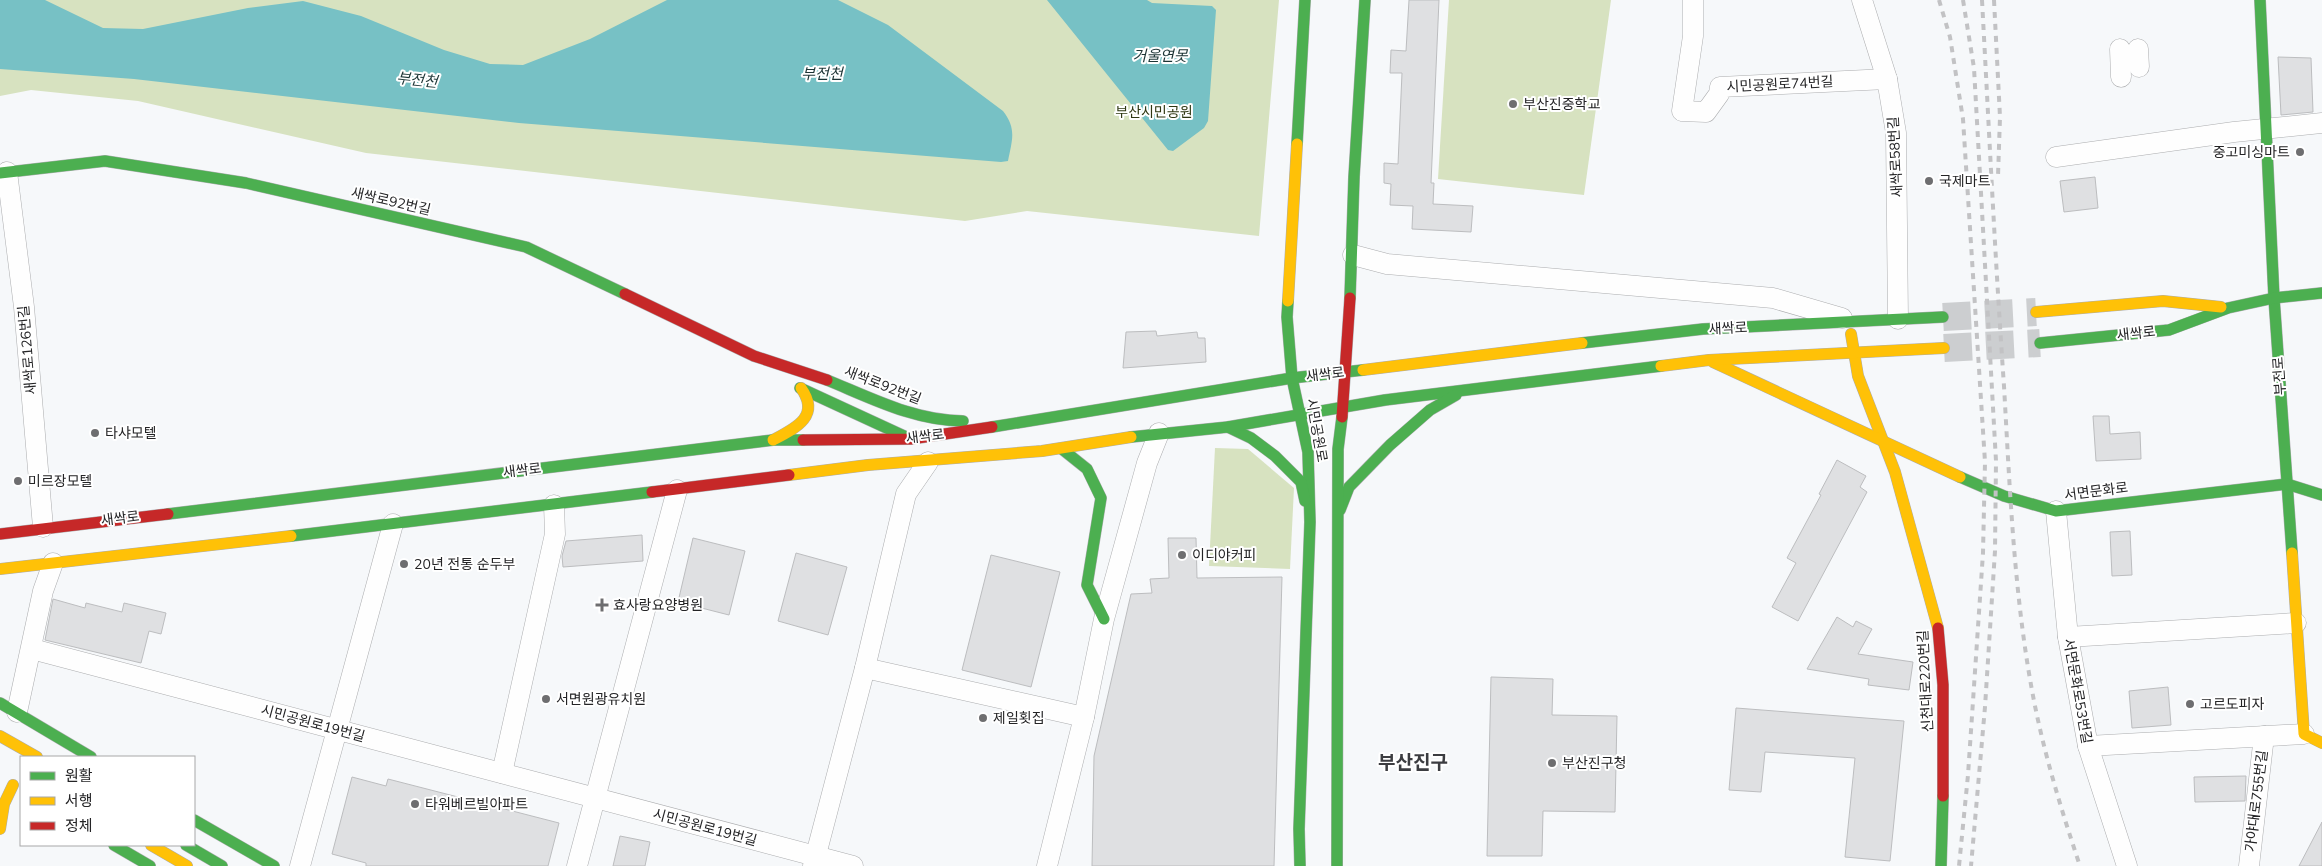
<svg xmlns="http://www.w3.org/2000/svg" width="2322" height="866" font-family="Mulish,'Noto Sans KR',sans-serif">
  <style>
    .green { fill: #d7e2c0 }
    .water { fill: #77c1c5 }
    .building { fill: #dfe0e2; stroke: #bcbdbf }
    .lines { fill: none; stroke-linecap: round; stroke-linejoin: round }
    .secondary-tunnel { stroke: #ccced0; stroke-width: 28; stroke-dasharray: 28 14; stroke-linecap: butt }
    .street-casing { stroke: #acadaf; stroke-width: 21 }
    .fast-casing { stroke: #acadaf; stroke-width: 12 }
    .slow-casing { stroke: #acadaf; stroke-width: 12 }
    .jam-casing { stroke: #acadaf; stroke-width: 12 }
    .street { stroke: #fefefe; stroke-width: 20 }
    .fast { stroke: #4caf50; stroke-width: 11 }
    .slow { stroke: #ffc107; stroke-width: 11 }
    .jam { stroke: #c62828; stroke-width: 11 }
    .rail { stroke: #c2c2c4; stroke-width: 4; stroke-dasharray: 6 6; stroke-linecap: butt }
    .poi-dot { fill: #6e6e70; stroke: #fff; stroke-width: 2 }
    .labels { text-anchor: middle; stroke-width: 4; stroke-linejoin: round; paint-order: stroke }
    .street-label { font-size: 14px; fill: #242426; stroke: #fff }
    .poi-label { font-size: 14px; fill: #242426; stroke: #fff; text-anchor: start }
    .park-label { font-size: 14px; fill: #2e3712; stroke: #fff }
    .water-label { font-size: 15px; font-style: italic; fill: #1c3435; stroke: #fff }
    .district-label { font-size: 19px; font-weight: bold; fill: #3c3d41; stroke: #fff }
  </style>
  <rect width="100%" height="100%" fill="#f6f8fa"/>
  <g class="green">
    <path d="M 0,0 L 1279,0 L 1259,236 L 1027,211 L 965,221 L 366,153 L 138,101 L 31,90 L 0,96 Z"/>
    <path d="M 1449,0 L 1611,0 L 1584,195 L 1438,179 Z"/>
    <path d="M 1215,448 L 1248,449 L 1294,488 L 1290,569 L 1209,566 Z"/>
  </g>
  <g class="water">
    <path d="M 0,0 L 45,0 L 103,28 L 143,29 L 248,8 L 303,1 L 361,16 L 444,50 L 490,64 L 523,65 L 590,39 L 667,0 L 838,0 L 888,25 L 1003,111 C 1017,129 1012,140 1008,161 L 1001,162 L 519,123 L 134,79 L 0,69 Z"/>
    <path d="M 1047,0 L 1147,0 L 1152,3 L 1212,6 L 1216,10 L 1208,121 L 1204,128 L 1173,151 L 1168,150 Z"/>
  </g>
  <g class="building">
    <path d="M 1409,0 L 1439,0 L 1431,183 L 1434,183 L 1433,204 L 1473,206 L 1471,232 L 1412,229 L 1413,206 L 1390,205 L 1391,184 L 1384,183 L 1384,163 L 1398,164 L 1402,73 L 1390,73 L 1391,50 L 1406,51 Z"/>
    <path d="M 2278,57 L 2311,58 L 2313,112 L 2281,115 Z"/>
    <path d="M 2095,177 L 2098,208 L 2064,212 L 2060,181 Z"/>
    <path d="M 1156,331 L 1157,336 L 1197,332 L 1198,338 L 1205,338 L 1206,362 L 1123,368 L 1126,332 Z"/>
    <path d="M 2093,416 L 2109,416 L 2110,434 L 2140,432 L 2141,459 L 2096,461 Z"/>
    <path d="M 1837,460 L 1866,476 L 1860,487 L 1867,492 L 1798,621 L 1772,607 L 1796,563 L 1787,558 L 1821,495 L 1819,494 Z"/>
    <path d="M 2130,531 L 2132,575 L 2112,576 L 2110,532 Z"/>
    <path d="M 642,535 L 643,561 L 563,567 L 562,556 L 566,541 Z"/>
    <path d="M 693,538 L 745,551 L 729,615 L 678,602 Z"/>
    <path d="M 1168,538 L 1196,538 L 1197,578 L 1282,577 L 1274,866 L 1092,866 L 1094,756 L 1131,594 L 1152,593 L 1150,579 L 1169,578 Z"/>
    <path d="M 796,553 L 847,567 L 828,635 L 778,621 Z"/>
    <path d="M 991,555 L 1060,572 L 1031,687 L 962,670 Z"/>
    <path d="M 53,599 L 85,608 L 86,603 L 122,612 L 124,603 L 166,613 L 161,634 L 149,631 L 141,663 L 45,640 Z"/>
    <path d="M 1837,617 L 1853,627 L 1856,621 L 1872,629 L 1858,654 L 1913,662 L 1909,690 L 1868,685 L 1869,679 L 1807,669 Z"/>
    <path d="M 1491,677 L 1553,679 L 1552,715 L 1617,716 L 1615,812 L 1543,811 L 1542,856 L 1487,856 Z"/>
    <path d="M 2168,687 L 2171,725 L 2132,728 L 2129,691 Z"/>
    <path d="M 1736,708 L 1904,721 L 1890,861 L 1845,857 L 1855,758 L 1765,752 L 1761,792 L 1729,790 Z"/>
    <path d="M 2246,776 L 2245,801 L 2195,802 L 2194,777 Z"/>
    <path d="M 352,777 L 386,786 L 388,779 L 559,823 L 548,866 L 366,866 L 366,863 L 332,854 Z"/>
    <path d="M 2322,822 L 2322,866 L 2299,866 Z"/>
    <path d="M 620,836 L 650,842 L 645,866 L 613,866 Z"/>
  </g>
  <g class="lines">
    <g class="secondary-tunnel">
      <path d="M 1943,317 L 2036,312"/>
      <path d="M 1944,348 L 2040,343"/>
    </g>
    <defs>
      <g id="street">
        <path d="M 1693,0 L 1693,36 L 1682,111 L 1706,112 L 1719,94 L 1720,87 L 1887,79"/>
        <path d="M 1862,0 L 1887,79 L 1896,133 L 1898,319"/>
        <path d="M 2120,49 L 2121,77"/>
        <path d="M 2138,49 L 2139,67"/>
        <path d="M 2056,157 L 2234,132 L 2322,123"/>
        <path d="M 7,172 L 24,307 L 43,527"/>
        <path d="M 1353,255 L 1387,264 L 1773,298 L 1842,318"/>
        <path d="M 2056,511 L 2068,637 L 2088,746 L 2127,866"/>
        <path d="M 2068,637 L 2296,623"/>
        <path d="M 32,649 L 853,866"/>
        <path d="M 865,668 L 1084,717"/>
        <path d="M 17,712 L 43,591 L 53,563"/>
        <path d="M 2088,746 L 2304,734"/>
        <path d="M 502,773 L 555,534 L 554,505"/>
        <path d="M 300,866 L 393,524"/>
        <path d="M 577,866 L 677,490"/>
        <path d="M 813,866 L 865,668 L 906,494 L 928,462"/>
        <path d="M 1047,866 L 1084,717 L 1104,619 L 1147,463 L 1159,433"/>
        <path d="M 2249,866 L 2264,736"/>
      </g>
      <g id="fast">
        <path d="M 2260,0 L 2274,298 L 2292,553"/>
        <path d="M 1297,144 L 1305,0"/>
        <path d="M 0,173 L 105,161 L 246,183 L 526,247 L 625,294"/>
        <path d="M 1350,298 L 1354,177 L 1365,0"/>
        <path d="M 1288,301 L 1287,317 L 1292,378 L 1308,452 L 1310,522 L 1299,829 L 1300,866"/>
        <path d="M 1582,343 L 1703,329 L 1943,317"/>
        <path d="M 2040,343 L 2169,330 L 2228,308 L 2274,298 L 2322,293"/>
        <path d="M 827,380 C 871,398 915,421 963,421"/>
        <path d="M 800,388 L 904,436"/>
        <path d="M 992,427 L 1292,378 L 1363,370"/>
        <path d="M 1228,427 L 1251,438 L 1275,456 L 1301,482 L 1305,501"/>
        <path d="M 1131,437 L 1228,427 L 1385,400 L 1661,366"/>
        <path d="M 1062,449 L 1087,469 L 1101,498 L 1087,585 L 1104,619"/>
        <path d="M 1960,477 L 2004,496 L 2056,511 L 2287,484 L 2322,495"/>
        <path d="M 1340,510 L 1349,487 L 1390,445 L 1430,410 L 1456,395"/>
        <path d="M 168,514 L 773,440 L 803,440"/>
        <path d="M 291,536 L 652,492"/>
        <path d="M 0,703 L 91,757"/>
        <path d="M 194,820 L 274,866"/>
        <path d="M 114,845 L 150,866"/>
        <path d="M 186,845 L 222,866"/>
        <path d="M 1337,866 L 1338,449 L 1342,417"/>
        <path d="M 1941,866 L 1943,796"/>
      </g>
      <g id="slow">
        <path d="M 1288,301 L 1297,144"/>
        <path d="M 2036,312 L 2163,301 L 2221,307"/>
        <path d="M 1851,334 L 1858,376 L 1895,472 L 1938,628"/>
        <path d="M 1713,362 L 1960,477"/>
        <path d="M 1661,366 L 1709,360 L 1944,348"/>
        <path d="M 1363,370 L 1582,343"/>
        <path d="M 773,440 C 796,428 821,416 801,388"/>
        <path d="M 789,475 L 868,465 L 1042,451 L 1131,437"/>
        <path d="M 2292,553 L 2304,734 L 2322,743"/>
        <path d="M 0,569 L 291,536"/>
        <path d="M 0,736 L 37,757"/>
        <path d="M 0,829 L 4,804 L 13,785"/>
        <path d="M 151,845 L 187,866"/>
      </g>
      <g id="jam">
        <path d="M 625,294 L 754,356 L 827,380"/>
        <path d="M 1342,417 L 1350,298"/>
        <path d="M 803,440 L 911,439 L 992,427"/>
        <path d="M 652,492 L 789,475"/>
        <path d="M 0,534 L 168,514"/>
        <path d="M 1938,628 L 1943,685 L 1943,796"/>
      </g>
    </defs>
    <use href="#street" class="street-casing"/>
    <use href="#fast" class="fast-casing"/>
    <use href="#slow" class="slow-casing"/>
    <use href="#jam" class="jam-casing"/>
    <use href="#street" class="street"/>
    <use href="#fast" class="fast"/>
    <use href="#slow" class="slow"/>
    <use href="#jam" class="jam"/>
    <g class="rail">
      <path d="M 1939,0 L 1950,37 L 1963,119 L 1985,462 L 1983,553 L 1968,775 L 1959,866"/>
      <path d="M 1963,0 L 1974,68 L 1996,461 L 1995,551 L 1985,707 L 1971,866"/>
      <path d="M 1982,0 C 1989,129 1995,257 2004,386 C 2010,491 2014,598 2034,701 C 2045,757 2062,812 2080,866"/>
      <path d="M 1994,0 L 2000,117 L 1998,176"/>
    </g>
  </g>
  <g class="poi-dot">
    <circle cx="1513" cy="104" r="5"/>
    <circle cx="2300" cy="152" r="5"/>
    <circle cx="1929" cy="181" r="5"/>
    <circle cx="95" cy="433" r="5"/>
    <circle cx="18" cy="481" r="5"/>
    <circle cx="1182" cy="555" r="5"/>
    <circle cx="404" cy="564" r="5"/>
    <path d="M599.5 597.5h5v5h5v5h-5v5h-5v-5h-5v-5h5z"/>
    <circle cx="546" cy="699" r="5"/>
    <circle cx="2190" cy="704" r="5"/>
    <circle cx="983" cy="718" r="5"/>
    <circle cx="1552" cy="763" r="5"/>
    <circle cx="415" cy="804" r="5"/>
  </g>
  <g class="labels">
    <g class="street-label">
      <text transform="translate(1780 84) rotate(-3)" y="5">시민공원로74번길</text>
      <text transform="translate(1895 157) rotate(-93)" y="5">새싹로58번길</text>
      <text transform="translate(391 201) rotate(13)" y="5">새싹로92번길</text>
      <text transform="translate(1728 328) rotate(-3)" y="5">새싹로</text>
      <text transform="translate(2136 333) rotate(-6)" y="5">새싹로</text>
      <text transform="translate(27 350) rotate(-95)" y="5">새싹로126번길</text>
      <text transform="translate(1325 374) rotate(-7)" y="5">새싹로</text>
      <text transform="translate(2279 376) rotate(-94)" y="5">부전로</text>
      <text transform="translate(883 385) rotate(21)" y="5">새싹로92번길</text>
      <text transform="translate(1317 430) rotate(80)" y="5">시민공원로</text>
      <text transform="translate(925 436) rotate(-7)" y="5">새싹로</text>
      <text transform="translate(522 470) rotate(-7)" y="5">새싹로</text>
      <text transform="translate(2096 491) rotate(-7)" y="5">서면문화로</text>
      <text transform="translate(120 518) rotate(-7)" y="5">새싹로</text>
      <text transform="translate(1925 681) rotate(-93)" y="5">신천대로220번길</text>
      <text transform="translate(2078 691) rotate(80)" y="5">서면문화로53번길</text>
      <text transform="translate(313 723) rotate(15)" y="5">시민공원로19번길</text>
      <text transform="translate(2256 801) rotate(-83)" y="5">가야대로755번길</text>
      <text transform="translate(705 827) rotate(15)" y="5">시민공원로19번길</text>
    </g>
    <g class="poi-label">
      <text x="1523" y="109">부산진중학교</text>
      <text x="2290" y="157" text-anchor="end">중고미싱마트</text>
      <text x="1939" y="186">국제마트</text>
      <text x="105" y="438">타샤모텔</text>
      <text x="28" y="486">미르장모텔</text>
      <text x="1192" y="560">이디야커피</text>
      <text x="414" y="569">20년 전통 순두부</text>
      <text x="613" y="610">효사랑요양병원</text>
      <text x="556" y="704">서면원광유치원</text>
      <text x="2200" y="709">고르도피자</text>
      <text x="993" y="723">제일횟집</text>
      <text x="1562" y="768">부산진구청</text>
      <text x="425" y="809">타워베르빌아파트</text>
    </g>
    <g class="park-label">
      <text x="1154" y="117">부산시민공원</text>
    </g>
    <g class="water-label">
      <text x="1160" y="61">거울연못</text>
      <text x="822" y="79">부전천</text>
      <text transform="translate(417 80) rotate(6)" y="5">부전천</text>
    </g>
    <g class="district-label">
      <text x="1413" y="769">부산진구</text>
    </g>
  </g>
  <rect x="20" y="756" width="175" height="90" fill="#ffffff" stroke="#a7a7a8"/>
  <rect x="30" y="772" width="25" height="8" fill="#4caf50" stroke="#a7a7a8"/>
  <text x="65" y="781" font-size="15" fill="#242426">원활</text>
  <rect x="30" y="797" width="25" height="8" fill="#ffc107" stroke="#a7a7a8"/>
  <text x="65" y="806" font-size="15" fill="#242426">서행</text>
  <rect x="30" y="822" width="25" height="8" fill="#c62828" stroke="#a7a7a8"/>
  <text x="65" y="831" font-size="15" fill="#242426">정체</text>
</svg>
